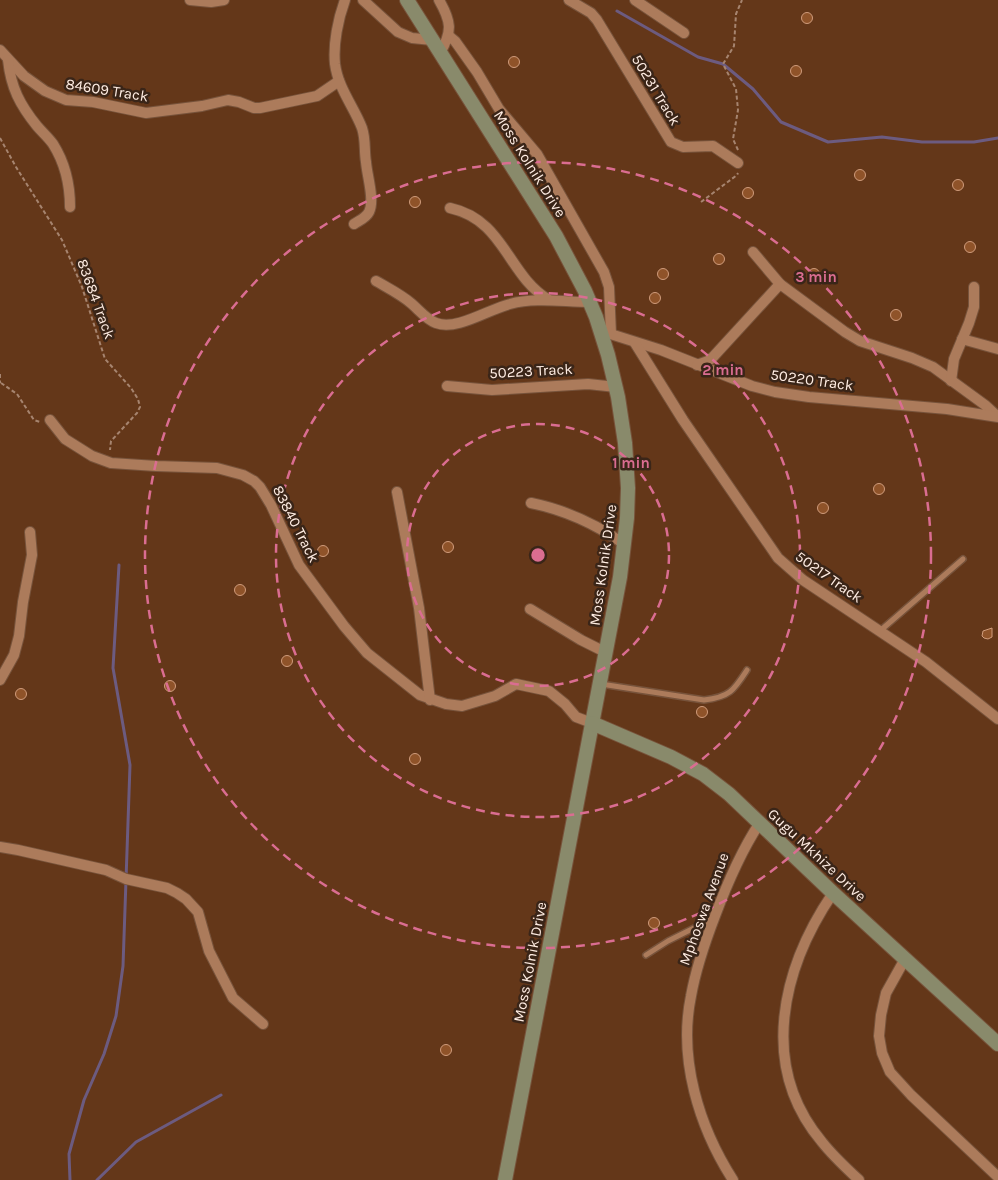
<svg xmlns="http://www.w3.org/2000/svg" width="998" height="1180" font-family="Karla,sans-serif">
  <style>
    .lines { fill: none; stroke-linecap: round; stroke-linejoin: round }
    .stream { stroke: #6c5b80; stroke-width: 3 }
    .building { fill: #8f5329; stroke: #d09c7c }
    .lane-casing { stroke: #77533b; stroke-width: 8 }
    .street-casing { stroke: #77533b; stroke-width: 12 }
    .secondary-casing { stroke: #77533b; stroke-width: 16 }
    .path { stroke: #a6846f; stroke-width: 2; stroke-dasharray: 4 2.5; stroke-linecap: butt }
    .lane { stroke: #ac7b5b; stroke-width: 5 }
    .street { stroke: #ac7b5b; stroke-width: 10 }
    .secondary { stroke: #898a6b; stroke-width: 14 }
    .ring { fill: none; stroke: #da6d91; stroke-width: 2.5; stroke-dasharray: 9 6 }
    .labels { text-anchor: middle; stroke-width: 5; stroke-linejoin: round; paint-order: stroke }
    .street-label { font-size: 15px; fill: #ffede3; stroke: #3a2518 }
    .centre { fill: #da6d91; stroke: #3a2518; stroke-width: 2.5 }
    .ring-label { font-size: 15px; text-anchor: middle; font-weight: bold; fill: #da6d91; stroke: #3a2518; stroke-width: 5; stroke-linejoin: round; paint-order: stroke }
  </style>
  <rect width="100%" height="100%" fill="#643719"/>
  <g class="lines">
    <g class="stream">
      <path d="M 617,11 L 698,57 L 723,64 L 753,89 L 781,122 L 828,142 L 882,137 L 922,142 L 974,142 L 998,138"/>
      <path d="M 70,1180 L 69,1154 L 84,1100 L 104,1054 L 116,1016 L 123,966 L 130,765 L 113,668 L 119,565"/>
      <path d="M 97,1180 L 136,1142 L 221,1095"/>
    </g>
  </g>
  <g class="building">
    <circle cx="807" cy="18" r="5.5"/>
    <circle cx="514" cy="62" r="5.5"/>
    <circle cx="796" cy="71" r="5.5"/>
    <circle cx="860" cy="175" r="5.5"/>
    <circle cx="958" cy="185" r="5.5"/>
    <circle cx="748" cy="193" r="5.5"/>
    <circle cx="415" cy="202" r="5.5"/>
    <circle cx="970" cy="247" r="5.5"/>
    <circle cx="719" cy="259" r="5.5"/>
    <circle cx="663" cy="274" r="5.5"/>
    <circle cx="814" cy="274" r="5.5"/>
    <circle cx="655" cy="298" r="5.5"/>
    <circle cx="896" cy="315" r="5.5"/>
    <circle cx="879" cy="489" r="5.5"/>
    <circle cx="823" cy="508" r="5.5"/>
    <circle cx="448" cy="547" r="5.5"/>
    <circle cx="323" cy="551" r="5.5"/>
    <circle cx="240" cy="590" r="5.5"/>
    <path d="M 992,628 L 992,637 L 988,639 L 984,638 L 982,636 L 983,631 Z"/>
    <circle cx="287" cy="661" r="5.5"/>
    <circle cx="170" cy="686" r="5.5"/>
    <circle cx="21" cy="694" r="5.5"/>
    <circle cx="702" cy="712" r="5.5"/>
    <circle cx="415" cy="759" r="5.5"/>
    <circle cx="654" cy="923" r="5.5"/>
    <circle cx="446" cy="1050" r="5.5"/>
  </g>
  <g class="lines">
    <defs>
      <g id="lane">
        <path d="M 881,630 L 963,559"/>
        <path d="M 601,684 L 704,700 C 730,697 734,690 747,670"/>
        <path d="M 646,955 L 668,941 L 712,919"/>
      </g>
      <g id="street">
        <path d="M 190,0 L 211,2 L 224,0"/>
        <path d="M 345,0 C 338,19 333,44 335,64 C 338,88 354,107 362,128 C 366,140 364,151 366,162 C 367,176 375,200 369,212 C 366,218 360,220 354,224"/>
        <path d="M 363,0 L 398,32 L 412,38 L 432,40"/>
        <path d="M 439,0 C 451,21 453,31 440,53"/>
        <path d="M 569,0 L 591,13 L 597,20 L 671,142 L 683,147 L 713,146 L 738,163"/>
        <path d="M 635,0 L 684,33"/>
        <path d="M 449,36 L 455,41 L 477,72 L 499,109 L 537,154 L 604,272 L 609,287 L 611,334"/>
        <path d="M 0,50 L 24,76 L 45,91 L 66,100 L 93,102 L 146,113 L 202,106 L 228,100 L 239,102 L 254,108 L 260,108 L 317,96 L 339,81"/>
        <path d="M 8,60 C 11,88 20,105 37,126 C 42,132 48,137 53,144 C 65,163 70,185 70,207"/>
        <path d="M 450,208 C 505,220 507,275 549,300"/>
        <path d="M 753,252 L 780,284 L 845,332 L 860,341 L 912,358 L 933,367 L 985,405 L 997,416"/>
        <path d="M 376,281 C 388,288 402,295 412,304 C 420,311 426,319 436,323 C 457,331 489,309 510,304 C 536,297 563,302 590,302"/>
        <path d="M 601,331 L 661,350 L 752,386 L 775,392 L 809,397 L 947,409 L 998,417"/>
        <path d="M 962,339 L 998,349"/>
        <path d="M 635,343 L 683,420 L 778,558 L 803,580 L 926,662 L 998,719"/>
        <path d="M 697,365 L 708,361 L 713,357 L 780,284"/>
        <path d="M 951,381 L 954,359 L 969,323 L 974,307 L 974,287"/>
        <path d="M 447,386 L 492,390 L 588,384 L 616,387"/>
        <path d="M 50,420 L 65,439 L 92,456 L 111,463 L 156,466 L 217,468 L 243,475 L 254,481 L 260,487 L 271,505 L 299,565 L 344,626 L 367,653 L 420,695 L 446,704 L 462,706 L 495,696 L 516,684 L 549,691 L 565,704 L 576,717 L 592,723"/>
        <path d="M 397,492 L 419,608 L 430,700"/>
        <path d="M 531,503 C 565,510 596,524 624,544"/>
        <path d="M 530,609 L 581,640 L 607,653"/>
        <path d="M 0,680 L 14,655 L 19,636 L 23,602 L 32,555 L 30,532"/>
        <path d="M 0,847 L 18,850 L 106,870 L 126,879 L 167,888 L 177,893 L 186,899 L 198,912 L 209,951 L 233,998 L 263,1024"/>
        <path d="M 833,893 C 782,968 758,1066 822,1142 C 833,1156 846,1168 859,1180"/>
        <path d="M 905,959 L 886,993 L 881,1015 L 879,1036 L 882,1053 L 890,1072 L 911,1095 L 998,1177"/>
        <path d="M 733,1180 C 699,1127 678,1059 691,996 C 696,968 705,942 715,916 C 727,884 740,853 759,824"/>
      </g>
      <g id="secondary">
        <path d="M 407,0 L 556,236 L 585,291 L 596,317 L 608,355 L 618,397 L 625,443 L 628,488 L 627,518 L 620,577 L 505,1180"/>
        <path d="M 592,723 L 671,757 L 703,774 L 729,794 L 833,893 L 998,1044"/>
      </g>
    </defs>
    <use href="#lane" class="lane-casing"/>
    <use href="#street" class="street-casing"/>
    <use href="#secondary" class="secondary-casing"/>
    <g class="path">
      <path d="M 0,138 L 16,167 L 62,240 L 82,287 L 105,359 L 131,388 L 138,399 L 140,407 L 137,413 L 111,441 L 110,450"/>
      <path d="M 738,150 L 733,139 L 738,110 L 736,89 L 723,64 L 734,46 L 736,14 L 742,0"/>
      <path d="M 701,202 L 737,175 L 738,173"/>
      <path d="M 0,374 L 0,383"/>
      <path d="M 1,383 L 17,394 L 34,420 L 40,422"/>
    </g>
    <use href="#lane" class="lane"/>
    <use href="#street" class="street"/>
    <use href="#secondary" class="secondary"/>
  </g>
  <g class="ring">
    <circle cx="538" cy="555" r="131"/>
    <circle cx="538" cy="555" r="262"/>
    <circle cx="538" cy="555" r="393"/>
  </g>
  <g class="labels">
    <g class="street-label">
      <text transform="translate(107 90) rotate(9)" y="5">84609 Track</text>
      <text transform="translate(656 90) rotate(59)" y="5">50231 Track</text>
      <text transform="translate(530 164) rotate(58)" y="5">Moss Kolnik Drive</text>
      <text transform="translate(96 299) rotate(70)" y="5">83684 Track</text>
      <text transform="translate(531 371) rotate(-3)" y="5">50223 Track</text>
      <text transform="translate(812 380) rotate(8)" y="5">50220 Track</text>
      <text transform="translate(296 524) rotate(63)" y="5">83840 Track</text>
      <text transform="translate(603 565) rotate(-82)" y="5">Moss Kolnik Drive</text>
      <text transform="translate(829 577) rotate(35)" y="5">50217 Track</text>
      <text transform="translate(817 855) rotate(43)" y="5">Gugu Mkhize Drive</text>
      <text transform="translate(704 909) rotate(-70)" y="5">Mphoswa Avenue</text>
      <text transform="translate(530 962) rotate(-79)" y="5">Moss Kolnik Drive</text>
    </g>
  </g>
  <circle cx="538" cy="555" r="8" class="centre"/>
  <g class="ring-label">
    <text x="816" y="282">3 min</text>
    <text x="723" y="375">2 min</text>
    <text x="631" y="468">1 min</text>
  </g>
</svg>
